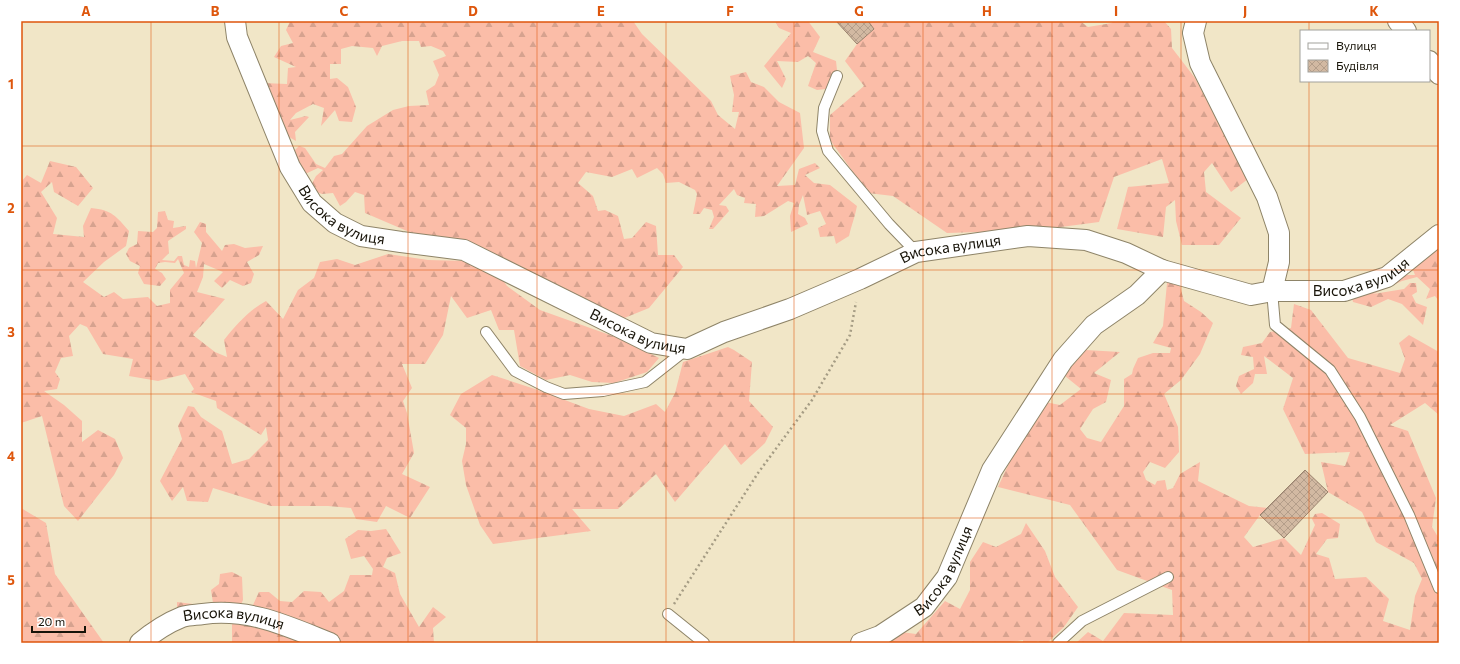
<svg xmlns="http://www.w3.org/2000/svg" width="1460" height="664" font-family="Commissioner,sans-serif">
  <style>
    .forest { fill: url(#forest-firs) }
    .building { fill: url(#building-cross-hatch); stroke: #9a826d }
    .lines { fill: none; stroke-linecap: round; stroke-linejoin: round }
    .service-casing { stroke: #8e8468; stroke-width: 12 }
    .minor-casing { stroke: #8e8468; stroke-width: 22 }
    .path { stroke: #a59c84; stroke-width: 2.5; stroke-dasharray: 2 3; stroke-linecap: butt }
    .service { stroke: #fff; stroke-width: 10 }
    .minor { stroke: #fff; stroke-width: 20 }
    .grid { fill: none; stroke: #de560c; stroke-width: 1; stroke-opacity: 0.55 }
    .labels { text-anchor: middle; stroke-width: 3.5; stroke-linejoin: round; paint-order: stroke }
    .street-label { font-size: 15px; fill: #171308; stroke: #fff }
    .neatline { fill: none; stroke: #de560c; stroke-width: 1.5 }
    .grid-label { font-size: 13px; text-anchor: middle; font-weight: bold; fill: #de560c }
  </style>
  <defs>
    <pattern id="forest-firs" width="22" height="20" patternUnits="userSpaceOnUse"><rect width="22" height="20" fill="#fbbda8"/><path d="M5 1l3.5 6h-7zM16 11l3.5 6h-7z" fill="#d6a28f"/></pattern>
    <pattern id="building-cross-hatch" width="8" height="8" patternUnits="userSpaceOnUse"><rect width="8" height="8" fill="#d2b9a2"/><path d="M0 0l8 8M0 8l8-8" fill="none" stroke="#b49e8a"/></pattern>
  </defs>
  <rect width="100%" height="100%" fill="#f1e6c7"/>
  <g class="forest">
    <path d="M 290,21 L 633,21 L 642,34 L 711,101 L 718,115 L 735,129 L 739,112 L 732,112 L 734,95 L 730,76 L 746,72 L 751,82 L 764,87 L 779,102 L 800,113 L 804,148 L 777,186 L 795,185 L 799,169 L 815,163 L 820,168 L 805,175 L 814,183 L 830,185 L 857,206 C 855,217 851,226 849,236 L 836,244 L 834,236 L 820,237 L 818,228 L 826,224 L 820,211 L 807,215 L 803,195 L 799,205 L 798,214 L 805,218 L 808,224 L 791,232 L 790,216 L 794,203 L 788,201 L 764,216 L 755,217 L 756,204 L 744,203 L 745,198 L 737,195 L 734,189 L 719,205 L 726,206 L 729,211 L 713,229 L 709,229 L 714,217 L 712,210 L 704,208 L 700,214 L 693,214 L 697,194 L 695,190 L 679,182 L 666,183 L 663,174 L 657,168 L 637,178 L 632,169 L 612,177 L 586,172 L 578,183 L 593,196 L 598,211 L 605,210 L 618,216 L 624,239 L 632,238 L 646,222 L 656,226 L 658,255 L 674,255 L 683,267 L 649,308 L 617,321 L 365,213 L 364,195 L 355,192 L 346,202 L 340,206 L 333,193 L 322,194 L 309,189 L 316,176 L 323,170 L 318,168 L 303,175 L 291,154 L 299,146 L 305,148 L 316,164 L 325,168 L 334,156 L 342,154 L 367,126 L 393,110 L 409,106 L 429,105 L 426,91 L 435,85 L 439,75 L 433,61 L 446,56 L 443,51 L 431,46 L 421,47 L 419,41 L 402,41 L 382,46 L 377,56 L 373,48 L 352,46 L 341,49 L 341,64 L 330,64 L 330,79 L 337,78 L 348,87 L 356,107 L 352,122 L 339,121 L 335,110 L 321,126 L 324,108 L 313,104 L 296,113 L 290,120 L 306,116 L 309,117 L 295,132 L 296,141 L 282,133 L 263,83 L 287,84 L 288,68 L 296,67 L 274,57 L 281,46 L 293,43 L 286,30 Z"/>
    <path d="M 775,21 L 808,21 L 820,37 L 813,52 L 836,61 L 837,70 L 826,89 L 817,90 L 808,86 L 816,63 L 808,56 L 798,62 L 777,61 L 786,79 L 782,88 L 764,66 L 791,33 L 779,28 Z"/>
    <path d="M 868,21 L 1080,21 L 1088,27 L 1112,23 L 1113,21 L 1164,21 L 1171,29 L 1172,48 L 1195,78 L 1248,179 L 1231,192 L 1212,163 L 1204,172 L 1206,192 L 1241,218 L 1219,245 L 1182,245 L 1176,221 L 1175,200 L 1166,207 L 1163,237 L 1117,229 L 1128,187 L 1169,183 L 1162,159 L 1114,177 L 1099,222 L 1038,230 L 947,233 L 893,196 L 868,193 L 830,140 L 830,115 L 864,86 L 845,61 L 857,44 L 874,29 Z"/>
    <path d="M 50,161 L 76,167 L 93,188 L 78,206 L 54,192 L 52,182 L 41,192 L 57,218 L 53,234 L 84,237 L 83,226 L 91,208 C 112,210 116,216 129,231 L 126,246 L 104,262 L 83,282 L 104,297 L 114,292 L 123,299 L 148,297 L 157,306 L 170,303 L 170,290 L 184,273 L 178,259 L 175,263 L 165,262 L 158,263 L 155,269 L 162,273 L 166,279 L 160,286 L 144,284 L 138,273 L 140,266 L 130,261 L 126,254 L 129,248 L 137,244 L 138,231 L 153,232 L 157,228 L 158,212 L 165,211 L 168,220 L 174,221 L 173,228 L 186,226 L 186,229 L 168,241 L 169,253 L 162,260 L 174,261 L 178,256 L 182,256 L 184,265 L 189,267 L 190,260 L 195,261 L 196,268 L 202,243 L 194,232 L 200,222 L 206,224 L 206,232 L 222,251 L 225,245 L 234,244 L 245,248 L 263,246 L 259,255 L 247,262 L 254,274 L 251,283 L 243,286 L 230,280 L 222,288 L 214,281 L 223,272 L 204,264 L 203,277 L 197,292 L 225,299 L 193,335 L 215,352 L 227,357 L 224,340 C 236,325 249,310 266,301 L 283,319 L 298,290 L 314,278 L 320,262 L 337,259 L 355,265 L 388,254 L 428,260 L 468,261 L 498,273 L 507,286 L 540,310 L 621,339 L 659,358 L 647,372 L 614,383 L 592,382 L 570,375 L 546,380 L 520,366 L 514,330 L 499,330 L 491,310 L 467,318 L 451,296 L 443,335 L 425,364 L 402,364 L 412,388 L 403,401 L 407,413 L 414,453 L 402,474 L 430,487 L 410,518 L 386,506 L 377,522 L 356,519 L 351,508 L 328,506 L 271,506 L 213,488 L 208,502 L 187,501 L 183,487 L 172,501 L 160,481 L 182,439 L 178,426 L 188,406 L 194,407 L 201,417 L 222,431 L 232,464 L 249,459 L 268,440 L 266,427 L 261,435 L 217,408 L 216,401 L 191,392 L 194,389 L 185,374 L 158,381 L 129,376 L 133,359 L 103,354 L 87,327 L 80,324 L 69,336 L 73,356 L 61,358 L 55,372 L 60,379 L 57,389 L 44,391 L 64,405 L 82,421 L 82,442 L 98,430 L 115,439 L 123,458 L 114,475 L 78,521 L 64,506 L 42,416 L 21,423 L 21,182 L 27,175 L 41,183 Z"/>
    <path d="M 1439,242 L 1439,301 L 1435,296 L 1426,299 L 1430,289 L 1417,277 L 1402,281 L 1373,294 L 1404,289 L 1410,283 L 1416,283 L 1417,292 L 1412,295 L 1416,303 L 1427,307 L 1423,325 L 1402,304 L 1388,299 L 1371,307 L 1353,302 L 1351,294 L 1400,275 L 1415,275 L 1411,265 Z"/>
    <path d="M 1173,280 L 1180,286 L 1184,301 L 1201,312 L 1213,323 L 1200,354 L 1181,380 L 1164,394 L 1178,427 L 1179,452 L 1165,468 L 1150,462 L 1143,472 L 1146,480 L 1155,485 L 1157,481 L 1165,480 L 1167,490 L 1173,488 L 1180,474 L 1200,462 L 1198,481 L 1249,506 L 1268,508 L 1260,515 L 1244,537 L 1253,547 L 1284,538 L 1301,555 L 1315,525 L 1312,519 L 1315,514 L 1322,513 L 1340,524 L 1338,538 L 1327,539 L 1316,554 L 1329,558 L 1335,579 L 1366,577 L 1389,599 L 1383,621 L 1410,630 L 1415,596 L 1422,579 L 1414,563 L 1376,542 L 1362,512 L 1328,492 L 1321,462 L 1345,466 L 1350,452 L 1305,454 L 1283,409 L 1293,378 L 1264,356 L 1267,374 L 1255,374 L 1253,383 L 1241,394 L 1236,386 L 1239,376 L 1254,369 L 1253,357 L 1241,355 L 1243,347 L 1262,343 L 1270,332 L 1291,328 L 1294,304 L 1311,310 L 1348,358 L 1400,373 L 1405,359 L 1399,343 L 1409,335 L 1439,352 L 1439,415 L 1425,403 L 1390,425 L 1408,431 L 1436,498 L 1432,527 L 1438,537 L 1439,536 L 1439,643 L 1076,643 L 1088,632 L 1103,641 L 1124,613 L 1173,615 L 1172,590 L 1117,570 L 1070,505 L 998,487 L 1010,461 L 1034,422 L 1045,402 L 1060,405 L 1081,389 L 1065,376 L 1053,385 L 1070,365 L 1086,350 L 1120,352 L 1094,373 L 1111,380 L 1106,402 L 1093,409 L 1080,429 L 1087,438 L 1101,442 L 1124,406 L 1124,379 L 1132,374 L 1133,369 L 1138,358 L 1153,353 L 1170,353 L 1171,348 L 1153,343 L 1163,326 L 1167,283 Z"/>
    <path d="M 728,347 L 734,350 L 752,362 L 749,401 L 773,427 L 765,443 L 741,465 L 725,444 L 675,502 L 656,474 L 618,509 L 572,509 L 591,531 L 493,544 L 480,525 L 466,485 L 462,461 L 466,444 L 466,428 L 450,415 L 461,394 L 492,375 L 538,390 L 589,409 L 624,416 L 656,404 L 665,412 L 675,393 L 683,362 Z"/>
    <path d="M 21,508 L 46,523 L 55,574 L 104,643 L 21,643 Z"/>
    <path d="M 1026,523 L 1045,551 L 1055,577 L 1078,607 L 1064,627 L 1047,643 L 1041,643 L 1038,641 L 1035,643 L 1023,643 L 1023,640 L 1005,643 L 877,643 L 901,632 L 916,634 L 945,601 L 960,609 L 970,590 L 970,562 L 983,542 L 996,547 L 1021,534 Z"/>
    <path d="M 386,529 L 401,553 L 387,558 L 383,567 L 395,573 L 400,594 L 419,627 L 433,607 L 446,617 L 433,628 L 434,643 L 342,643 L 326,638 L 323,643 L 232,643 L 232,615 L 177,618 L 177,602 L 201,605 L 213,603 L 211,590 L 219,584 L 220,574 L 232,572 L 242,577 L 243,600 L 240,607 L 253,605 L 259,592 L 269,592 L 280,601 L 292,602 L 304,591 L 321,592 L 329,602 L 344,591 L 350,575 L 372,575 L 373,569 L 364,556 L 351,559 L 345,539 L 358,530 L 371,531 Z"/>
  </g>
  <g class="building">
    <path d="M 836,21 L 868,21 L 874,29 L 857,44 Z"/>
    <path d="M 1305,470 L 1328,492 L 1284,538 L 1260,515 Z"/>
  </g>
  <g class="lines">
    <defs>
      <g id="service">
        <path d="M 837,76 L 824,108 L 822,131 L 828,151 L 889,224 L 916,252"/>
        <path d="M 1272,291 L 1275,325 L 1330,370 L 1360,417 L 1409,515 L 1439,588"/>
        <path d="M 486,332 L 515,371 L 546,387 L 564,394 L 603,391 L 645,382 L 687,349"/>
        <path d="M 668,614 L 704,643"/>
        <path d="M 1058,643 L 1082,621 L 1168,577"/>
      </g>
      <g id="minor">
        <path id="s1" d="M 235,21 L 237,37 L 290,167 L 312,203 L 335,223 L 361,236 L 401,242 L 464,250 L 651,343 L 687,349 L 724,332 L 790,309 L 860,279 L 916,252 L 1028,236 L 1086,240 L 1126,253 L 1162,270 L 1251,295 L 1272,291 L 1279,262 L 1279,233 L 1267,197 L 1200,63 L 1193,33 L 1196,21"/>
        <path d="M 1398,21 L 1406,31"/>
        <path d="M 1429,61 L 1439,74"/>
        <path id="s2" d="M 1272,291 L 1344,291 L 1387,277 L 1439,235"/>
        <path id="s3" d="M 140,643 C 152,633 167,623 182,617 C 188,615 196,615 203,614 C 250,608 287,626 330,643"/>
        <path id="s4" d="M 861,643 L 880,636 L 924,607 L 947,577 L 992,470 L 1063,360 L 1094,325 L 1137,295 L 1162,270"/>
      </g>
    </defs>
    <use href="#service" class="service-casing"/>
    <use href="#minor" class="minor-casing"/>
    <g class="path">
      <path d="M 1436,546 L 1439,540"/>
      <path d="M 674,604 L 758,473 L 812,400 L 850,335 L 856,302"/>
    </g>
    <use href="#service" class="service"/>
    <use href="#minor" class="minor"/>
  </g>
  <path class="grid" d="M 151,21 L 151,643M 279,21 L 279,643M 408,21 L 408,643M 537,21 L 537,643M 666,21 L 666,643M 794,21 L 794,643M 923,21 L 923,643M 1052,21 L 1052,643M 1181,21 L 1181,643M 1309,21 L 1309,31M 1309,81 L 1309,643M 21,146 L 1439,146M 21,270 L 1439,270M 21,394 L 1439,394M 21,518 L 1439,518"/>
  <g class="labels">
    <g class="street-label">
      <text dy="5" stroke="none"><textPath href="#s1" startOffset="231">Висока вулиця</textPath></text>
      <text dy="5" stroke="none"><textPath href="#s1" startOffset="891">Висока вулиця</textPath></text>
      <text dy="5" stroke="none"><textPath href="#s2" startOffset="92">Висока вулиця</textPath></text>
      <text dy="5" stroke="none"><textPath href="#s1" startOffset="555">Висока вулиця</textPath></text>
      <text dy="5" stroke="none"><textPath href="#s4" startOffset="114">Висока вулиця</textPath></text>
      <text dy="5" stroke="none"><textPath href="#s3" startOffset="102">Висока вулиця</textPath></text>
    </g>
  </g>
  <rect width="1460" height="664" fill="none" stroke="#ffffff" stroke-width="44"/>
  <rect x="1300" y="30" width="130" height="52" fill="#ffffff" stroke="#a2a19c"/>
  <rect x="1308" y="43" width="20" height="6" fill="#ffffff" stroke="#a2a19c"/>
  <text x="1336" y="50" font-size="12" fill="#171308">Вулиця</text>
  <rect x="1308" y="60" width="20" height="12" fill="url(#building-cross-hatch)" stroke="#a2a19c"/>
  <text x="1336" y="70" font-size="12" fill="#171308">Будівля</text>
  <path d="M32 626v6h53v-6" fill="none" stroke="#171308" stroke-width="2"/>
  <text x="38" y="626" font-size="12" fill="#171308" stroke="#ffffff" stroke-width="3" paint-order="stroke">20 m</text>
  <rect x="22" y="22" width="1416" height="620" class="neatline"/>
  <g class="grid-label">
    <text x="86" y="16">A</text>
    <text x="215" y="16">B</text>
    <text x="344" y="16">C</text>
    <text x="473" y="16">D</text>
    <text x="601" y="16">E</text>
    <text x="730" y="16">F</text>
    <text x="859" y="16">G</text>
    <text x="987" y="16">H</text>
    <text x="1116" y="16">I</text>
    <text x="1245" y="16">J</text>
    <text x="1374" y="16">K</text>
    <text x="11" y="89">1</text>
    <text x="11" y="213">2</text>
    <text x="11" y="337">3</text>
    <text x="11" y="461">4</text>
    <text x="11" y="585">5</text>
  </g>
</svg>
